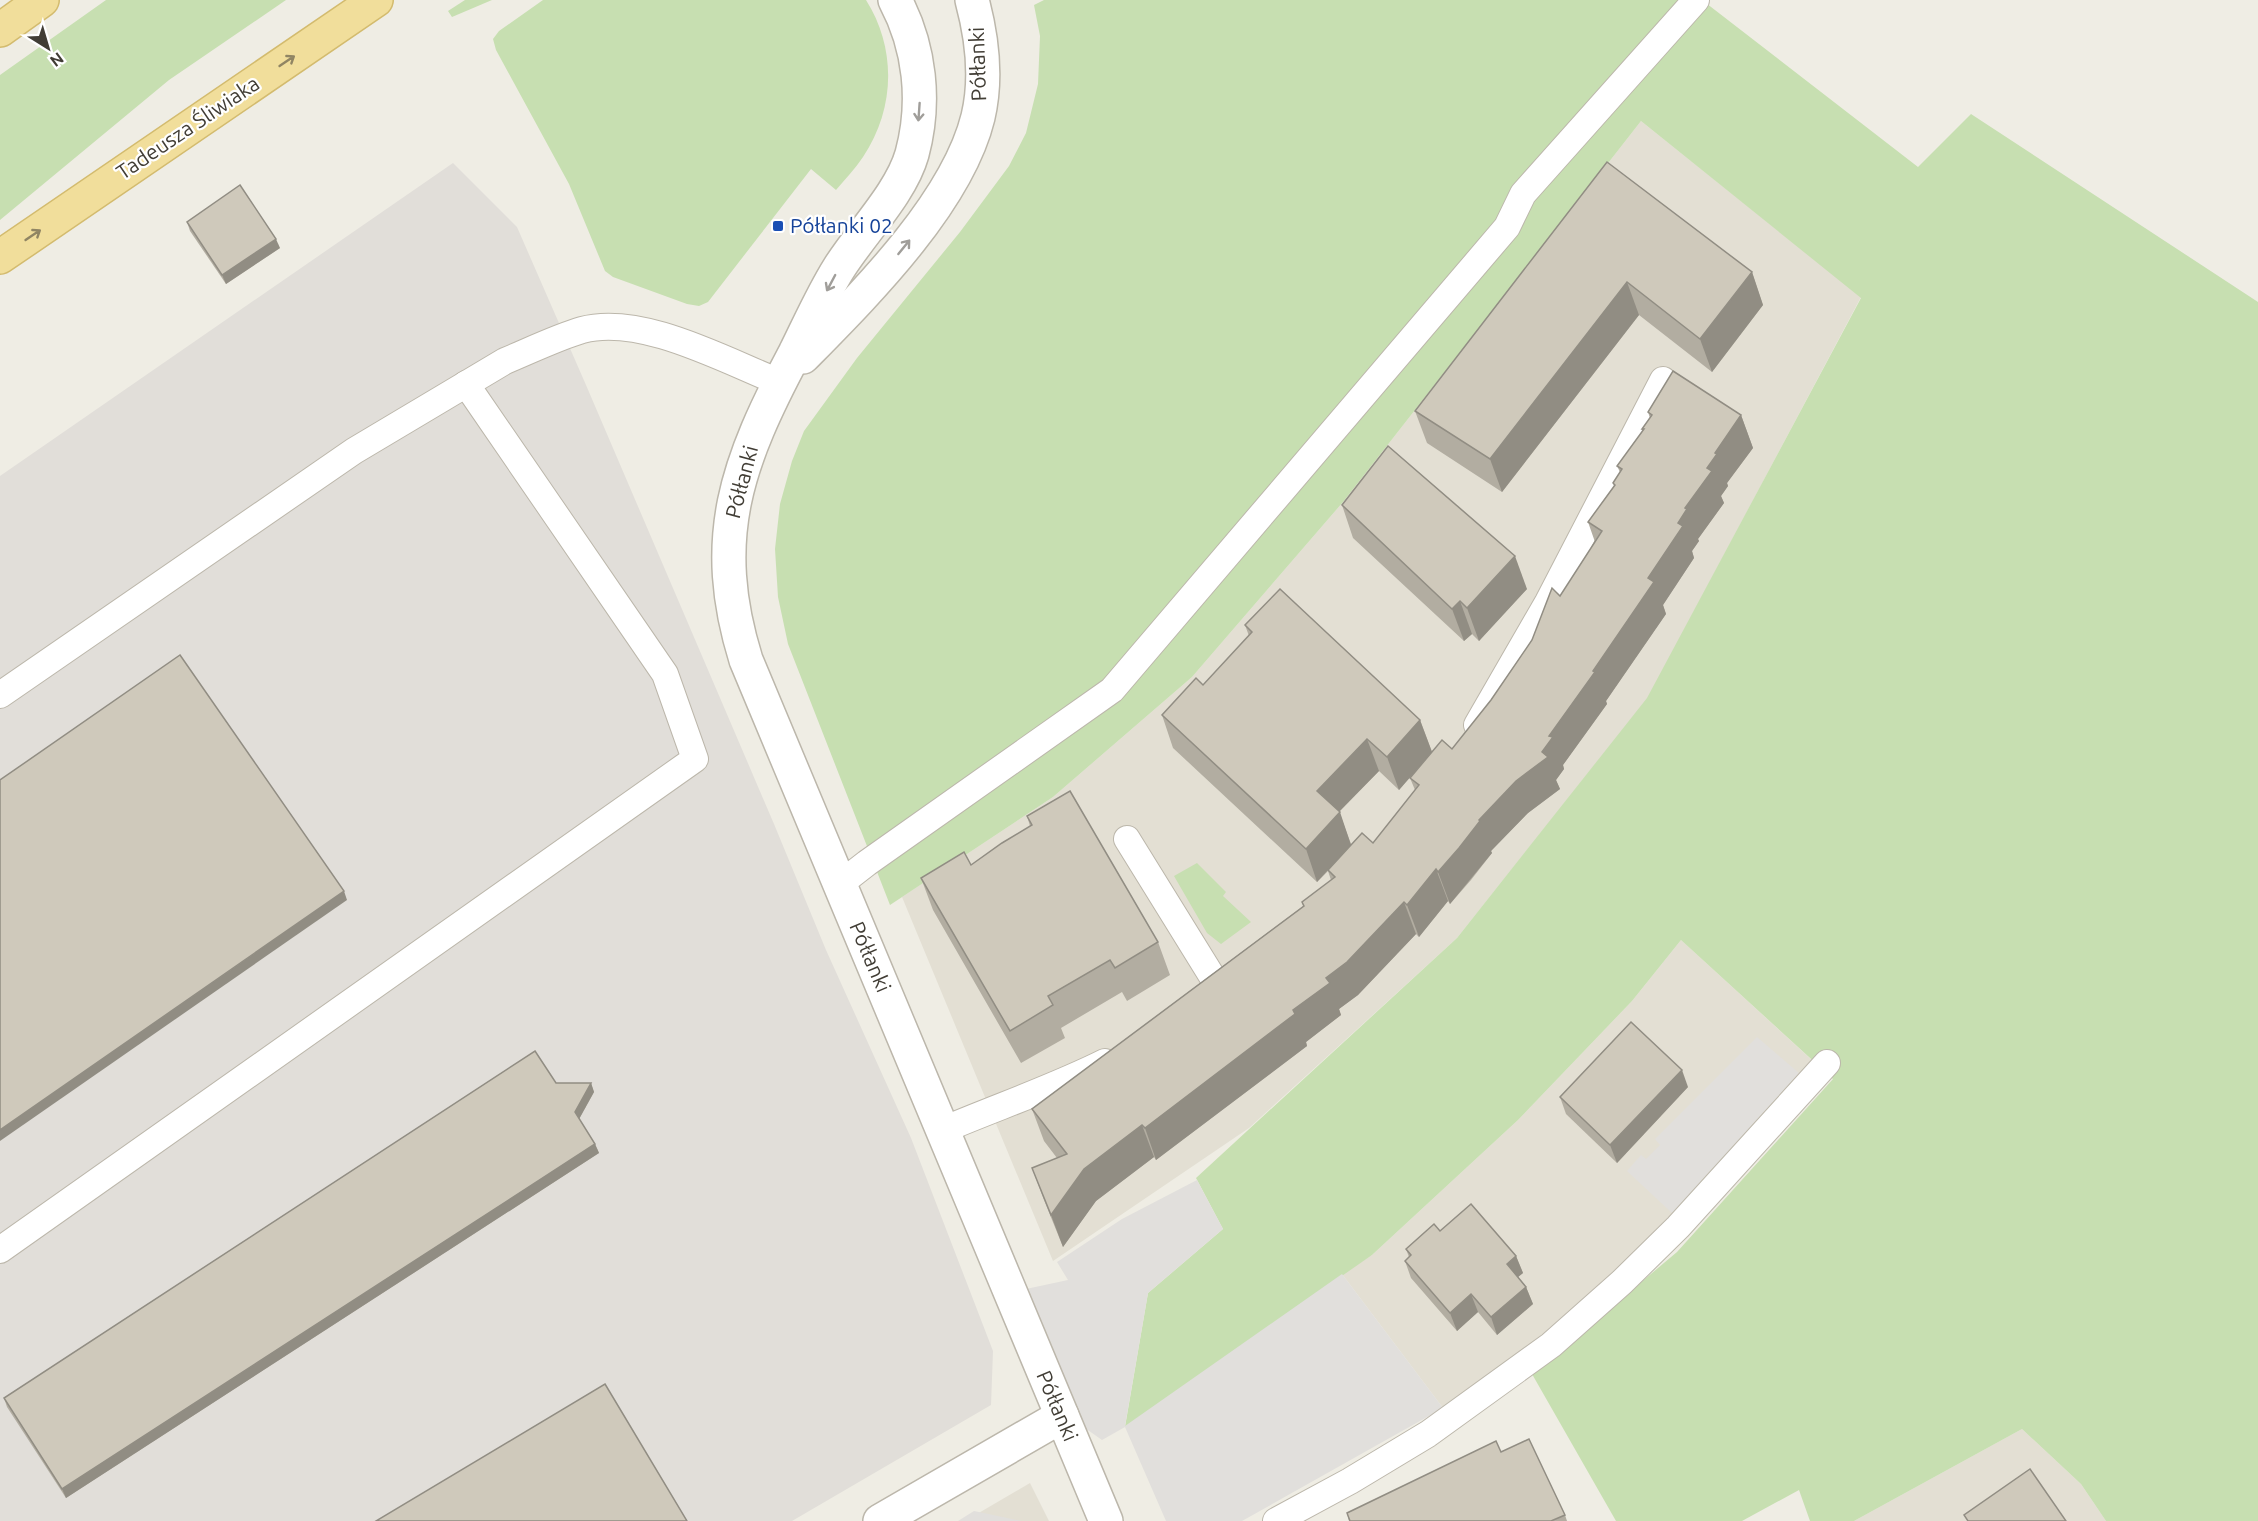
<svg xmlns="http://www.w3.org/2000/svg" width="2258" height="1521" font-family="Ubuntu,sans-serif">
  <style>
    .residential { fill: #e3dfd3 }
    .industrial { fill: #e1ded9 }
    .green { fill: #c7dfb1 }
    .parking { fill: #e1dfdc }
    .lines { fill: none; stroke-linecap: round; stroke-linejoin: round }
    .service-casing { stroke: #bcb7ab; stroke-width: 28 }
    .minor-casing { stroke: #bcb7ab; stroke-width: 36 }
    .tertiary-casing { stroke: #bcb7ab; stroke-width: 36 }
    .primary-casing { stroke: #d3bb6e; stroke-width: 36 }
    .service { stroke: #fff; stroke-width: 26 }
    .minor { stroke: #fff; stroke-width: 33 }
    .tertiary { stroke: #fff; stroke-width: 33 }
    .primary { stroke: #f1de9b; stroke-width: 33 }
    .wall { fill: #b2ada1 }
    .shaded-wall { fill: #918d83 }
    .building { fill: #cfc9bb; stroke: #918d83; stroke-width: 1.5 }
    .oneway { stroke: #908563 }
    .oneway2 { stroke: #a09e9a }
    .transit-dot { fill: #1a4fb4; stroke: #fff; stroke-width: 2 }
    .labels { text-anchor: middle; stroke-width: 4.5; stroke-linejoin: round; paint-order: stroke }
    .street-label { font-size: 21px; fill: #413d35; stroke: #fff }
    .transit-label { font-size: 21px; fill: #164399; stroke: #fff; text-anchor: start }
  </style>
  <rect width="100%" height="100%" fill="#efede4"/>
  <g class="residential">
    <path d="M 1641,121 L 1861,297 L 1648,698 L 1457,938 L 1249,1128 L 1053,1261 L 902,897 L 1053,797 L 1192,677 L 1343,502 Z"/>
    <path d="M 1681,940 L 1813,1061 L 1641,1247 L 1538,1338 L 1443,1408 L 1342,1274 L 1372,1255 L 1518,1120 L 1632,1001 Z"/>
    <path d="M 2022,1429 L 2081,1484 L 2106,1521 L 1854,1521 Z"/>
    <path d="M 1030,1483 L 1049,1521 L 965,1521 Z"/>
  </g>
  <path class="industrial" d="M 453,163 L 517,227 L 586,385 L 774,824 L 826,950 L 911,1138 L 993,1351 L 991,1405 L 792,1521 L 0,1521 L 0,476 Z"/>
  <g class="green">
    <path d="M 106,0 L 286,0 L 169,80 L 0,220 L 0,75 Z"/>
    <path d="M 465,0 L 492,0 L 452,17 L 448,11 Z"/>
    <path d="M 543,0 L 866,0 C 897,49 895,109 863,157 C 855,169 845,179 836,190 L 811,169 L 708,302 L 699,306 L 687,304 L 613,277 L 605,271 L 569,184 L 496,50 L 493,39 L 499,31 Z"/>
    <path d="M 1044,0 L 1702,0 L 1918,167 L 1971,114 L 2258,302 L 2258,1521 L 2106,1521 L 2081,1484 L 2022,1429 L 1854,1521 L 1810,1521 L 1799,1490 L 1742,1521 L 1616,1521 L 1532,1374 L 1677,1252 L 1833,1079 L 1681,940 L 1632,1001 L 1518,1120 L 1372,1255 L 1125,1427 L 1148,1293 L 1223,1229 L 1196,1178 L 1457,938 L 1647,698 L 1861,298 L 1641,121 L 1343,502 L 1192,677 L 1053,797 L 890,905 L 788,644 L 778,597 L 775,549 L 780,504 L 792,461 L 804,431 L 857,358 L 960,232 L 1009,166 L 1026,133 L 1038,84 L 1040,36 L 1034,5 Z"/>
    <path d="M 1197,863 L 1226,892 L 1223,896 L 1251,922 L 1221,944 L 1207,933 L 1174,876 Z"/>
  </g>
  <g class="parking">
    <path d="M 1757,1037 L 1799,1073 L 1672,1213 L 1627,1171 L 1641,1155 L 1646,1159 L 1660,1145 L 1655,1139 Z"/>
    <path d="M 1197,1180 L 1223,1229 L 1148,1293 L 1125,1426 L 1342,1274 L 1443,1408 L 1242,1521 L 1166,1521 L 1125,1427 L 1102,1440 L 1085,1428 L 1026,1289 L 1068,1280 L 1057,1262 L 1122,1219 Z"/>
    <path d="M 974,1511 L 1022,1521 L 958,1521 Z"/>
  </g>
  <g class="lines">
    <defs>
      <g id="service">
        <path d="M 0,695 L 354,451 L 505,361 C 529,351 558,337 582,330 C 641,314 724,360 779,382"/>
        <path d="M 1477,725 L 1548,602 L 1663,380"/>
        <path d="M 1127,839 L 1218,986"/>
        <path d="M 840,884 L 867,863 L 1112,690 L 1507,227 L 1523,194 L 1696,0"/>
        <path d="M 943,1130 C 997,1107 1053,1088 1105,1062"/>
        <path d="M 0,1250 L 695,759 L 665,674 L 466,384"/>
        <path d="M 1276,1521 L 1350,1481 L 1428,1434 L 1551,1345 L 1622,1282 L 1678,1227 L 1827,1063"/>
      </g>
      <path id="minor" d="M 880,1521 L 1062,1416"/>
      <g id="tertiary">
        <path d="M 895,0 C 920,47 926,102 912,154 C 901,193 861,233 839,268 C 822,295 809,325 795,353 C 737,462 708,538 746,660 L 1106,1521"/>
        <path d="M 803,357 C 864,295 957,203 978,117 C 987,79 982,37 972,0"/>
      </g>
      <g id="primary">
        <path d="M 0,30 L 42,0"/>
        <path d="M 0,257 L 376,0"/>
      </g>
    </defs>
    <use href="#service" class="service-casing"/>
    <use href="#minor" class="minor-casing"/>
    <use href="#tertiary" class="tertiary-casing"/>
    <use href="#primary" class="primary-casing"/>
    <use href="#service" class="service"/>
    <use href="#minor" class="minor"/>
    <use href="#tertiary" class="tertiary"/>
    <use href="#primary" class="primary"/>
  </g>
  <g class="wall">
    <path d="M 1607,162 L 1752,272 L 1763,305 L 1712,372 L 1639,315 L 1502,492 L 1427,443 L 1415,411 Z"/>
    <path d="M 187,222 L 280,248 L 226,284 L 190,231 Z"/>
    <path d="M 1648,412 L 1741,415 L 1753,448 L 1727,483 L 1728,486 L 1721,496 L 1724,503 L 1698,539 L 1699,541 L 1692,551 L 1694,558 L 1663,605 L 1666,614 L 1606,701 L 1607,704 L 1563,765 L 1564,769 L 1556,780 L 1560,789 L 1528,813 L 1491,851 L 1492,853 L 1471,880 L 1450,904 L 1448,901 L 1419,937 L 1416,934 L 1358,995 L 1339,1009 L 1341,1015 L 1306,1042 L 1307,1046 L 1156,1160 L 1154,1157 L 1096,1201 L 1063,1247 L 1044,1200 L 1032,1168 L 1057,1158 L 1044,1141 L 1032,1109 L 1303,906 L 1302,902 L 1331,880 L 1328,871 L 1317,882 L 1173,748 L 1162,715 L 1203,685 L 1249,636 L 1245,625 L 1420,720 L 1432,752 L 1399,790 L 1379,771 L 1339,812 L 1351,844 L 1373,843 L 1415,790 L 1410,778 L 1452,749 L 1491,700 L 1532,640 L 1595,542 L 1588,522 L 1614,486 L 1613,483 L 1620,472 L 1617,466 L 1643,431 L 1642,429 L 1650,418 Z"/>
    <path d="M 1342,505 L 1527,589 L 1479,641 L 1472,634 L 1464,641 L 1353,538 Z"/>
    <path d="M 1027,816 L 1158,942 L 1170,975 L 1127,1001 L 1122,992 L 1061,1028 L 1065,1038 L 1021,1063 L 933,910 L 921,878 L 971,865 L 1030,826 Z"/>
    <path d="M 556,1083 L 591,1083 L 594,1092 L 579,1119 L 595,1144 L 599,1153 L 66,1498 L 7,1407 L 4,1398 Z"/>
    <path d="M 1688,1087 L 1617,1163 L 1566,1114 L 1560,1097 Z"/>
    <path d="M 1440,1231 L 1516,1256 L 1523,1273 L 1518,1277 L 1526,1287 L 1533,1304 L 1497,1335 L 1478,1312 L 1457,1331 L 1411,1278 L 1405,1261 L 1409,1257 L 1406,1249 Z"/>
    <path d="M 1501,1452 L 1565,1515 L 1567,1521 L 1349,1521 L 1347,1513 Z"/>
  </g>
  <g class="shaded-wall">
    <path d="M 276,239 L 280,248 L 226,284 L 222,275 Z"/>
    <path d="M 1752,272 L 1763,305 L 1712,372 L 1700,339 Z"/>
    <path d="M 1627,282 L 1639,315 L 1502,492 L 1490,459 Z"/>
    <path d="M 1741,415 L 1753,448 L 1727,483 L 1728,486 L 1721,496 L 1724,503 L 1698,539 L 1699,541 L 1692,551 L 1694,558 L 1663,605 L 1666,614 L 1606,701 L 1607,704 L 1563,765 L 1564,769 L 1556,780 L 1560,789 L 1528,813 L 1491,851 L 1492,853 L 1450,904 L 1438,872 L 1479,820 L 1542,752 L 1549,736 L 1593,671 L 1648,578 L 1715,453 Z"/>
    <path d="M 1515,556 L 1527,589 L 1479,641 L 1467,608 Z"/>
    <path d="M 1460,601 L 1472,634 L 1464,641 L 1452,609 Z"/>
    <path d="M 1420,720 L 1432,752 L 1399,790 L 1387,757 Z"/>
    <path d="M 1367,739 L 1379,771 L 1328,823 L 1317,791 Z"/>
    <path d="M 1340,812 L 1351,845 L 1317,882 L 1306,849 Z"/>
    <path d="M 1436,869 L 1448,901 L 1419,937 L 1407,905 Z"/>
    <path d="M 344,891 L 347,900 L 0,1141 L 0,1130 Z"/>
    <path d="M 1404,902 L 1416,934 L 1358,995 L 1339,1009 L 1341,1015 L 1306,1042 L 1307,1046 L 1156,1160 L 1145,1128 L 1293,1010 Z"/>
    <path d="M 1682,1070 L 1688,1087 L 1617,1163 L 1610,1145 Z"/>
    <path d="M 591,1083 L 594,1092 L 578,1121 L 575,1112 Z"/>
    <path d="M 1142,1125 L 1154,1157 L 1096,1201 L 1063,1247 L 1051,1215 L 1084,1169 Z"/>
    <path d="M 595,1144 L 599,1153 L 66,1498 L 62,1489 Z"/>
    <path d="M 1516,1256 L 1523,1273 L 1513,1281 L 1507,1264 Z"/>
    <path d="M 1526,1287 L 1533,1304 L 1497,1335 L 1491,1317 Z"/>
    <path d="M 1471,1294 L 1478,1312 L 1457,1331 L 1450,1313 Z"/>
  </g>
  <g class="building">
    <path d="M 1607,162 L 1752,272 L 1700,339 L 1627,282 L 1490,459 L 1415,411 Z"/>
    <path d="M 240,185 L 276,239 L 222,275 L 187,222 Z"/>
    <path d="M 1673,371 L 1741,415 L 1715,453 L 1717,454 L 1707,468 L 1712,471 L 1685,508 L 1687,509 L 1678,523 L 1683,526 L 1648,578 L 1654,582 L 1593,671 L 1595,672 L 1549,736 L 1553,737 L 1542,752 L 1548,757 L 1516,781 L 1479,820 L 1480,821 L 1459,848 L 1438,872 L 1436,869 L 1407,905 L 1404,902 L 1347,962 L 1326,978 L 1330,983 L 1293,1010 L 1295,1014 L 1145,1128 L 1142,1125 L 1084,1169 L 1051,1215 L 1032,1168 L 1067,1154 L 1032,1109 L 1304,906 L 1302,902 L 1335,877 L 1328,870 L 1362,833 L 1373,843 L 1419,785 L 1410,778 L 1442,740 L 1452,749 L 1491,700 L 1532,640 L 1552,588 L 1560,596 L 1602,531 L 1588,522 L 1615,485 L 1613,483 L 1622,469 L 1617,466 L 1644,429 L 1642,429 L 1652,415 L 1648,412 Z"/>
    <path d="M 1388,446 L 1515,556 L 1467,608 L 1460,601 L 1452,609 L 1342,505 Z"/>
    <path d="M 1280,589 L 1420,720 L 1387,757 L 1367,739 L 1317,791 L 1340,812 L 1306,849 L 1162,715 L 1196,678 L 1203,685 L 1252,632 L 1245,625 Z"/>
    <path d="M 180,655 L 344,891 L 0,1130 L 0,780 Z"/>
    <path d="M 1070,791 L 1158,942 L 1115,968 L 1110,960 L 1048,996 L 1053,1005 L 1010,1031 L 921,878 L 964,852 L 971,865 L 1002,843 L 1032,825 L 1027,816 Z"/>
    <path d="M 1631,1022 L 1682,1070 L 1610,1145 L 1560,1097 Z"/>
    <path d="M 535,1051 L 556,1083 L 591,1083 L 575,1112 L 595,1144 L 62,1489 L 4,1398 Z"/>
    <path d="M 1471,1204 L 1516,1256 L 1507,1264 L 1526,1287 L 1491,1317 L 1471,1294 L 1450,1313 L 1405,1261 L 1411,1255 L 1406,1249 L 1434,1224 L 1440,1231 Z"/>
    <path d="M 605,1384 L 687,1521 L 376,1521 Z"/>
    <path d="M 1529,1439 L 1565,1515 L 1551,1521 L 1350,1521 L 1347,1513 L 1496,1441 L 1501,1452 Z"/>
    <path d="M 2030,1469 L 2066,1521 L 1968,1521 L 1964,1515 Z"/>
  </g>
  <defs><path id="oneway-shaft" d="M-6 0H5M1.5-3L5.5 0L1.5 3" fill="none" stroke-width="1.6" stroke-linecap="round" stroke-linejoin="round" transform="scale(1.5)"/></defs>
  <g class="oneway">
    <use href="#oneway-shaft" transform="translate(287 61) rotate(-34)"/>
    <use href="#oneway-shaft" transform="translate(33 235) rotate(-34)"/>
  </g>
  <g class="oneway2">
    <use href="#oneway-shaft" transform="translate(919 112) rotate(94)"/>
    <use href="#oneway-shaft" transform="translate(904 247) rotate(-51)"/>
    <use href="#oneway-shaft" transform="translate(831 283) rotate(118)"/>
  </g>
  <rect class="transit-dot" x="772" y="220" width="12" height="12" rx="3"/>
  <g class="labels">
    <g class="street-label">
      <text transform="translate(978 64) rotate(-92)" y="7">Półłanki</text>
      <text transform="translate(188 128) rotate(-34)" y="7">Tadeusza Śliwiaka</text>
      <text transform="translate(742 482) rotate(-75)" y="7">Półłanki</text>
      <text transform="translate(870 957) rotate(67)" y="7">Półłanki</text>
      <text transform="translate(1057 1406) rotate(67)" y="7">Półłanki</text>
    </g>
    <g class="transit-label">
      <text x="790" y="233">Półłanki 02</text>
    </g>
  </g>
  <g transform="translate(48 48) rotate(143)" stroke="#ffffff" stroke-width="4.5" paint-order="stroke">
  <path d="M0-4.5L10 22L0 15L-10 22Z" fill="#413d35"/>
  <text y="-9" font-size="16" font-weight="bold" text-anchor="middle" fill="#413d35">N</text>
  </g>
</svg>
